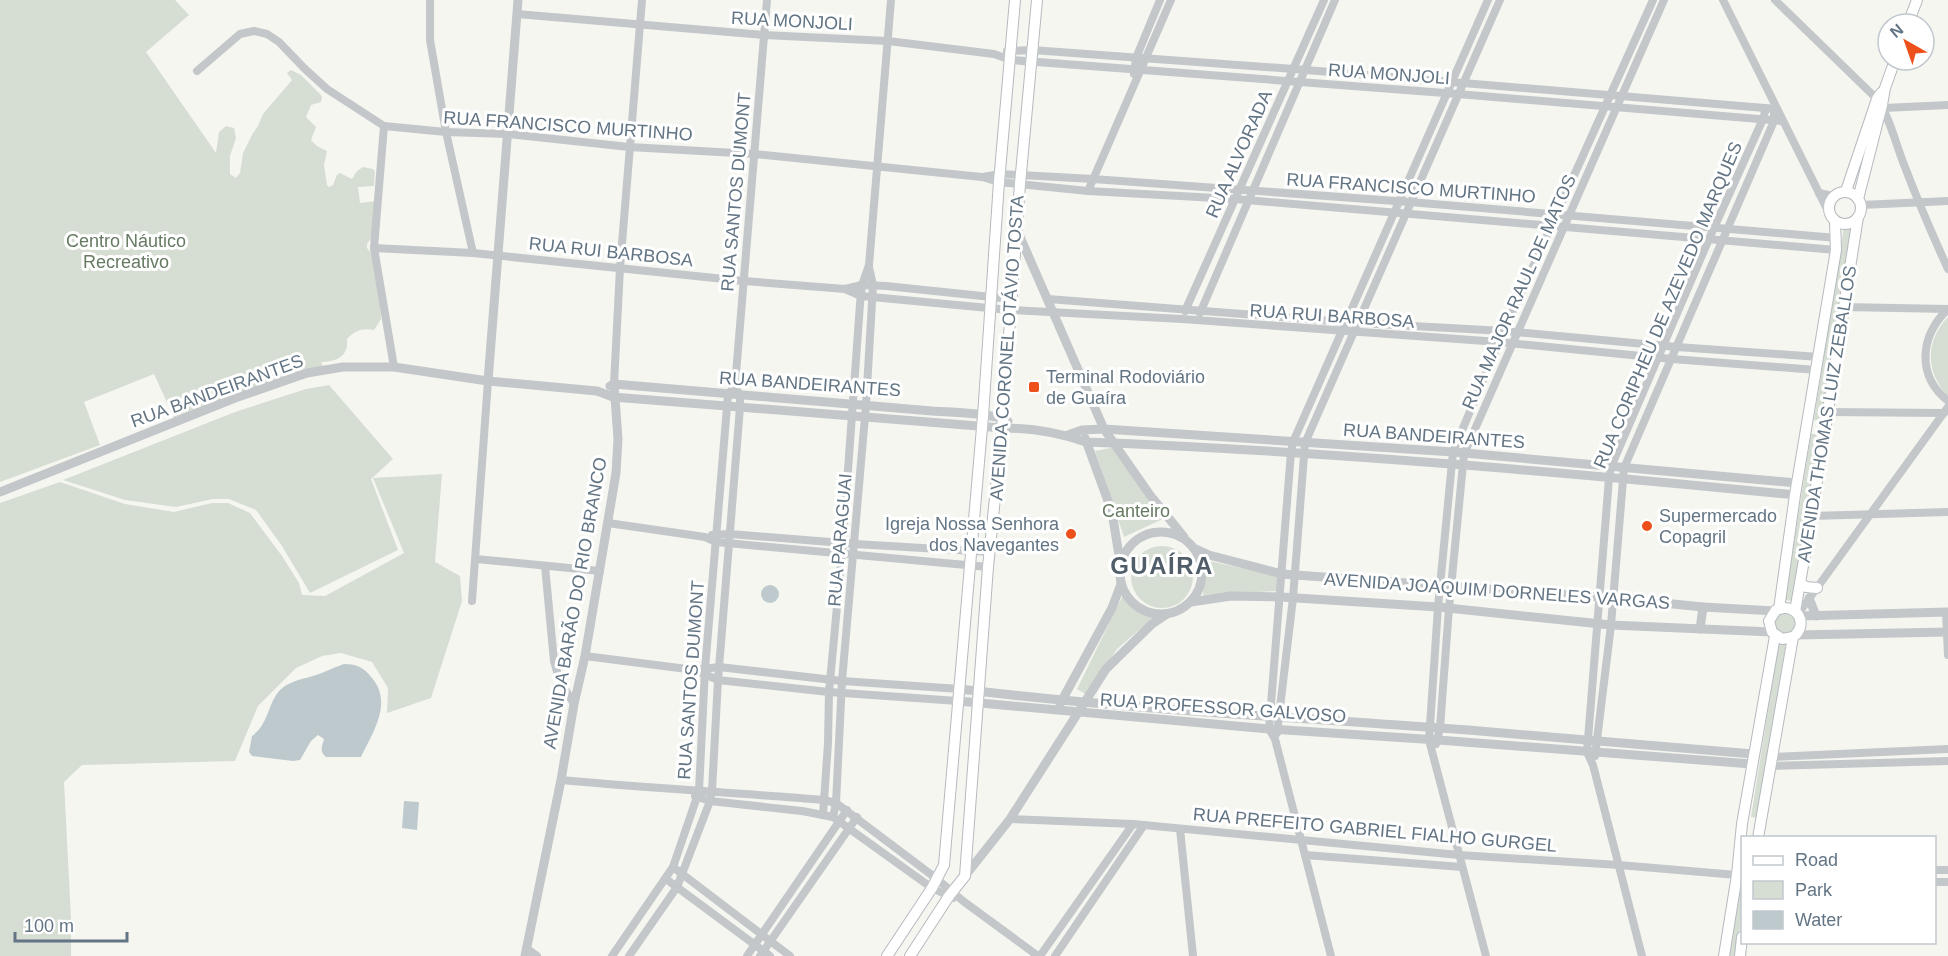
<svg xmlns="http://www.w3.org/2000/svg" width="1948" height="956" font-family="Helvetica,sans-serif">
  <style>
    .green { fill: #d6ddd2 }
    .water { fill: #bec9ce }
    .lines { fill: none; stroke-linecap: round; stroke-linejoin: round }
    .secondary-casing { stroke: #b5babf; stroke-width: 12 }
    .minor { stroke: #c3c7ca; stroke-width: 8 }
    .tertiary { stroke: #c3c7ca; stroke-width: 9 }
    .secondary { stroke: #fff; stroke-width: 10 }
    .poi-dot { fill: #ed501a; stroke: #fff; stroke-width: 2 }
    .labels { text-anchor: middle; stroke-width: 6; stroke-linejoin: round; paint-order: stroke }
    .street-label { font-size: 18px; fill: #637584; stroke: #fff }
    .park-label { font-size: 18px; fill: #667b62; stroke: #fff }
    .poi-label { font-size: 18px; fill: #637584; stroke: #fff; text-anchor: start }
    .district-label { font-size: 24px; font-weight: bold; letter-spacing: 1.5px; fill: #515e69; stroke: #fff }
  </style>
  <rect width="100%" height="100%" fill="#f6f6f1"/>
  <g class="green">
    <path d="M 0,0 L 175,0 L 189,15 L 146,52 L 216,153 L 219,132 L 226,126 L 234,128 L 236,138 L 230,156 L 230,174 L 236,178 L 240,173 L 243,153 L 253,133 L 258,126 L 263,114 L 292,80 L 287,73 L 291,70 L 301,75 L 322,96 L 321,102 L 311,105 L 306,117 L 316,127 L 311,140 L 317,146 L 327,151 L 324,165 L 327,185 L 329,187 L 333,185 L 337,175 L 340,173 L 352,179 L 357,171 L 363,167 L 373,169 L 375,172 L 374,186 L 358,187 L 360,203 L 376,201 L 372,237 L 367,244 L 367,248 L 372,254 L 380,298 L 381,319 L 374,330 C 362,328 356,330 347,339 C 349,356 337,362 321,362 L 323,367 L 174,418 L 154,374 L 84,402 L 100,445 L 0,482 Z"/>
    <path d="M 1852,224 L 1822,422 L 1814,420 L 1844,226 Z"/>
    <path d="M 1948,317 L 1948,396 C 1925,372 1925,341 1948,317 Z"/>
    <path d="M 329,385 L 393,459 L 371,479 L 398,550 L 310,593 L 282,546 L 256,510 L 229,499 L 213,499 L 176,507 L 125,500 L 63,480 L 235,412 L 306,389 Z"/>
    <path d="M 1811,434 L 1817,434 L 1813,459 L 1815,463 L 1793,601 L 1785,600 Z"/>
    <path d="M 1115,447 L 1163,519 L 1124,537 L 1095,451 Z"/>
    <path d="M 442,474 L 435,562 L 460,576 L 462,601 L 431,698 L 387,713 L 388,688 L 372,662 L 341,653 L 322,656 L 296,668 L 258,706 L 235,761 L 82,765 L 64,782 L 71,917 L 71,956 L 0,956 L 0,503 L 60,482 L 125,504 L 174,512 L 212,503 L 228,503 L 250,513 L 282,556 L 299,583 L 302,595 L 325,596 L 404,553 L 373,478 Z"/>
    <circle cx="1162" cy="577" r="31"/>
    <path d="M 1205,560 L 1278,576 L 1277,591 L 1203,595 Z"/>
    <path d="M 1123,595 L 1137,608 L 1154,617 L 1117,649 L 1087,695 L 1077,689 Z"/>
    <path d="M 1784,612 L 1792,614 L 1797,621 L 1793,633 L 1779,635 L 1773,621 L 1777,615 Z"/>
    <path d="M 1779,641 L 1786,642 L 1758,818 L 1751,817 Z"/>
    <path d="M 1742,864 L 1742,914 L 1736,956 L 1728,956 Z"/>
  </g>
  <g class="water">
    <circle cx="770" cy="594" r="9"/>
    <path d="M 344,664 C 358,664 364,668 372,678 C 393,703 373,732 361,757 L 326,757 C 319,751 322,747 324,739 L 318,735 L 311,741 L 300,760 L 293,761 L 252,756 L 249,752 L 252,736 C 267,725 267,710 276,695 C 285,682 299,680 313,676 C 324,673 334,667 344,664 Z"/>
    <path d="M 404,801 L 419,802 L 417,830 L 402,828 Z"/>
  </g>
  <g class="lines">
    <defs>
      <g id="secondary">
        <path d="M 1908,24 L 1917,0"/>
        <path d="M 1846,191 L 1877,99 L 1881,93"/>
        <circle cx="1845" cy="208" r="16"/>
        <path d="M 1858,199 L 1882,105 L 1885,88 L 1895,60"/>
        <path d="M 1800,583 L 1806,587 L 1817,588"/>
        <path d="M 1779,609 L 1795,495 L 1836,250 L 1835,221"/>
        <path d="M 1795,611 C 1819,480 1837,348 1858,217"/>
        <path d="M 1758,838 L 1793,637 C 1810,624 1796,601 1776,610 L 1769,621 L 1772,632 L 1782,639 L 1793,637"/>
        <path d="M 887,956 L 932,888 L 944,865 L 983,416 L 999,182 L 1015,0"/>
        <path d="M 910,956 L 949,896 L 965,876 L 988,567 L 1003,418 L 1020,184 L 1037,0"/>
        <path d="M 1724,956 L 1737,875 L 1742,824 L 1775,636"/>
        <path d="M 1740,956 L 1742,937"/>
      </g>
    </defs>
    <use href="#secondary" class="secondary-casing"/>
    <g class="minor">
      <path d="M 430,0 L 430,40 L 446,132 L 473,253"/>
      <path d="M 1723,0 L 1829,213"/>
      <path d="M 1775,0 L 1877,99 C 1888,113 1896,144 1903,162 C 1917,199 1932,234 1948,269"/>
      <path d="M 517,14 L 764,35 L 888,41 L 994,54 L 1011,60 L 1458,94 L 1782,121"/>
      <path d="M 1007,51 L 1032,50 L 1294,69 L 1777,109"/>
      <path d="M 197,71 L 240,34 L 254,31 L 267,34 L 279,42 L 305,69 L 327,89 L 384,126 L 446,132 L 508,134 L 629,147 L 754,154 L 982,177 L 999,182 L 1088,191 L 1235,199 L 1836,250"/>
      <path d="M 1134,74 L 1136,58 L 1160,0"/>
      <path d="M 1884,108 L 1948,105"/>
      <path d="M 384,126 L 374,248 L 394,367"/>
      <path d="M 983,177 L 1000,174 L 1093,179 L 1409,202 L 1837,238"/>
      <path d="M 1088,191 L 1171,0"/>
      <path d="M 1819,193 L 1833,196"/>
      <path d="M 1861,205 L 1948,201"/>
      <path d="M 374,248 L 473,253 L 744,281 L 845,289 L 862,285 L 886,286 L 1011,299"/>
      <path d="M 845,289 L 861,296 L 1010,310 L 1182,319 L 1499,342 L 1672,359 L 1817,370"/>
      <path d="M 1048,299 L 1358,323 L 1504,331 L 1677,347 L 1819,357"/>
      <path d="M 1843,307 L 1948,309"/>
      <path d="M 1948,309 C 1920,336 1916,375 1948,401"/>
      <path d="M 1185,311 L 1324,0"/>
      <path d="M 1200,313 L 1335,0"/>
      <path d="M 614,384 L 620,268 L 642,0"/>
      <path d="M 1827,412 L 1944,413"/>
      <path d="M 1812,516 L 1948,512"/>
      <path d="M 608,523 L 705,537 L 716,542 L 988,567"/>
      <path d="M 712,535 L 730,534 L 855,544 L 990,552"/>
      <path d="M 476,559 L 600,571"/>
      <path d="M 545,566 L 554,661 L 559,679 L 574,704"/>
      <path d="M 472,601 L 488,381"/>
      <path d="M 1946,612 L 1948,655"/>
      <path d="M 1798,614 L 1948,407"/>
      <path d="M 585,656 L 695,670 L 719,667 L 842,681 L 960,689"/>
      <path d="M 702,673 L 718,680 L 829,692 L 958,701"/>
      <path d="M 1277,733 L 1293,598 L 1305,443 L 1500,0"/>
      <path d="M 1436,744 L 1440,728 L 1449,608 L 1464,454 L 1664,0"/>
      <path d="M 1595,756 L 1611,625 L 1624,468 L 1774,121 L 1774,109"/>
      <path d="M 1773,757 L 1948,749"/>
      <path d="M 1771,766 L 1948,761"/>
      <path d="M 561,780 C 649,788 737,793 824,800 L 836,803 L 937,879 L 963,901 L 1038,956"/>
      <path d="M 695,796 L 710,801 L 802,811 L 833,817 L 932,888 L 953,898"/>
      <path d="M 823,815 L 828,743 L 829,692 L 842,553 L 860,304 L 862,285 L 869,265 L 891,0"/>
      <path d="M 833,817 L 836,803 L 842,681 L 866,405 L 873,285 L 869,267"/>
      <path d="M 1010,819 L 1133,824 L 1459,855 L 1619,865 L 1737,875"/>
      <path d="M 1180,829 L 1193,956"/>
      <path d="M 1305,855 L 1462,867"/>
      <path d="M 673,867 L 790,956"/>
      <path d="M 1934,870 L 1948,870"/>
      <path d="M 666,879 L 770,956"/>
      <path d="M 1934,882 L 1948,882"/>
      <path d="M 526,948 L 537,956"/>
      <path d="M 612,956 L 673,867 L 699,791 L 705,669 L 728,395 L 732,389"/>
      <path d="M 629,956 L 677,887 L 710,801 L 712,791 L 718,680 L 740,407 L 740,396 L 735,386 L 767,0"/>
      <path d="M 747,956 L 847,810"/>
      <path d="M 760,956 L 857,817"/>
      <path d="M 1040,956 L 1133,824"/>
      <path d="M 1055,956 L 1144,825"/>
      <path d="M 1331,956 L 1275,739 L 1269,729 L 1291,452 L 1293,442 L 1488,0"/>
      <path d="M 1486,956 L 1429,740 L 1438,607 L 1453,452 L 1499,342 L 1653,0"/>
      <path d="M 1642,956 L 1593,765 L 1587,752 L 1609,478 L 1611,467 L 1709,239 L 1763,119 L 1766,108"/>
    </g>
    <g class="tertiary">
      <path d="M 1017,230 L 1104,429 L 1150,495 L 1184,537"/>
      <path d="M 488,381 L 518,0"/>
      <path d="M 610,386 L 614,384 C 720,394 826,401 932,411 C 949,412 995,413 1008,421"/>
      <path d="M 1068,435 L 1082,430 L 1104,429 L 1453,452 L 1797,483"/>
      <path d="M 1085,438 L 1112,512 L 1120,562"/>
      <path d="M 0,492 L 235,398 L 307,373 L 343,367 L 394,367 L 488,381 L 597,391 L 613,397 L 1003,428 C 1031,428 1060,433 1086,442 C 1323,451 1560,472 1795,495"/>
      <circle cx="1161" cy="573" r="41"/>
      <path d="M 1196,549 L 1209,555 L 1282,574 L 1613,598 L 1703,607 L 1775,611"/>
      <path d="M 1809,598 L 1816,616"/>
      <path d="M 1191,602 L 1231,596 L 1281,597 L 1438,607 L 1611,625 L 1772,632"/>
      <path d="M 1800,616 L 1948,612"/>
      <path d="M 1700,629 L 1703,607"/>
      <path d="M 1797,635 L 1948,632"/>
      <path d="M 960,689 C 1115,708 1271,716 1427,727 C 1536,735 1645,745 1753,754"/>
      <path d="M 958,701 L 1269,729 L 1438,740 L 1752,764"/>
      <path d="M 1060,704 L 1112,608 L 1121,584"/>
      <path d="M 965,876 L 1010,819 L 1106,669 L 1152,624 L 1167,614"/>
      <path d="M 525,956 L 561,780 L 574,704 L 585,656 L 616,473 L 618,439 L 614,384"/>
    </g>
    <use href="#secondary" class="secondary"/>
  </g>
  <g class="poi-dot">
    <rect x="1028" y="381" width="12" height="12" rx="3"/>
    <circle cx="1647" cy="526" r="6"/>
    <circle cx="1071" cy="534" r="6"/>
  </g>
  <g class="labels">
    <g class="street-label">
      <text transform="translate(792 21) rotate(3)" y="6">RUA MONJOLI</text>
      <text transform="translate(1389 74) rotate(4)" y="6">RUA MONJOLI</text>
      <text transform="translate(568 126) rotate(4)" y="6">RUA FRANCISCO MURTINHO</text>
      <text transform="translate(1239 154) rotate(-66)" y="6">RUA ALVORADA</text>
      <text transform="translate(1411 188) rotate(4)" y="6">RUA FRANCISCO MURTINHO</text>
      <text transform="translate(736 192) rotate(-85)" y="6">RUA SANTOS DUMONT</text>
      <text transform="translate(611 252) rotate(6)" y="6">RUA RUI BARBOSA</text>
      <text transform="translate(1519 292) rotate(-66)" y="6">RUA MAJOR RAUL DE MATOS</text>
      <text transform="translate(1668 305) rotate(-67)" y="6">RUA CORIPHEU DE AZEVEDO MARQUES</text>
      <text transform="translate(1332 316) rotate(4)" y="6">RUA RUI BARBOSA</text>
      <text transform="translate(1007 348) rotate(-86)" y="6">AVENIDA CORONEL OTÁVIO TOSTA</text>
      <text transform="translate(810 384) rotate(4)" y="6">RUA BANDEIRANTES</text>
      <text transform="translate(217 391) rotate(-20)" y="6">RUA BANDEIRANTES</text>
      <text transform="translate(1827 414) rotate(-81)" y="6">AVENIDA THOMAS LUIZ ZEBALLOS</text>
      <text transform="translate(1434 436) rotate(4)" y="6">RUA BANDEIRANTES</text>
      <text transform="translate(840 540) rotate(-85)" y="6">RUA PARAGUAI</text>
      <text transform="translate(1497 591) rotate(4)" y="6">AVENIDA JOAQUIM DORNELES VARGAS</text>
      <text transform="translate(575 603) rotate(-80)" y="6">AVENIDA BARÃO DO RIO BRANCO</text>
      <text transform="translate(691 680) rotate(-86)" y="6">RUA SANTOS DUMONT</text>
      <text transform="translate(1223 708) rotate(4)" y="6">RUA PROFESSOR GALVOSO</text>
      <text transform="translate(1375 830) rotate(5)" y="6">RUA PREFEITO GABRIEL FIALHO GURGEL</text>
    </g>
    <g class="park-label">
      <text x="126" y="247">Centro Náutico<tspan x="126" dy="21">Recreativo</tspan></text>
      <text x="1136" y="517">Canteiro</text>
    </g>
    <g class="poi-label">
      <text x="1046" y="383">Terminal Rodoviário<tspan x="1046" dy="21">de Guaíra</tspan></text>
      <text x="1659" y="522">Supermercado<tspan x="1659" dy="21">Copagril</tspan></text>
      <text x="1059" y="530" text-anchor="end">Igreja Nossa Senhora<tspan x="1059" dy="21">dos Navegantes</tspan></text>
    </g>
    <g class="district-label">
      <text x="1162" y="574">GUAÍRA</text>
    </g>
  </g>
  <rect x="1741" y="836" width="195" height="108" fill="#ffffff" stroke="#c1c8ce" stroke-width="1.5"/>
  <rect x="1753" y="856" width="30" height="9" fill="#ffffff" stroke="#c1c8ce" stroke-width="1.5"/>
  <text x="1795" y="866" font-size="18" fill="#637584">Road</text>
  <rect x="1753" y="881" width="30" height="18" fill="#d6ddd2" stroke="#c1c8ce" stroke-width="1.5"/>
  <text x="1795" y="896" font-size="18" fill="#637584">Park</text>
  <rect x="1753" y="911" width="30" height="18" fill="#bec9ce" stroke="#c1c8ce" stroke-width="1.5"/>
  <text x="1795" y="926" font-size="18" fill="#637584">Water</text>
  <g transform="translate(1906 42) rotate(320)"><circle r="28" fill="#ffffff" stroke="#c1c8ce" stroke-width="1.5"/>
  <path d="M0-4.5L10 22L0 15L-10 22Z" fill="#ed501a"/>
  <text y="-9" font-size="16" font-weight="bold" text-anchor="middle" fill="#637584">N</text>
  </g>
  <path d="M15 932v9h112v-9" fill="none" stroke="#637584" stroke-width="3"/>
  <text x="24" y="932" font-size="18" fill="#637584" stroke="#ffffff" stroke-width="4.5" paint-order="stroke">100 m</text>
</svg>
